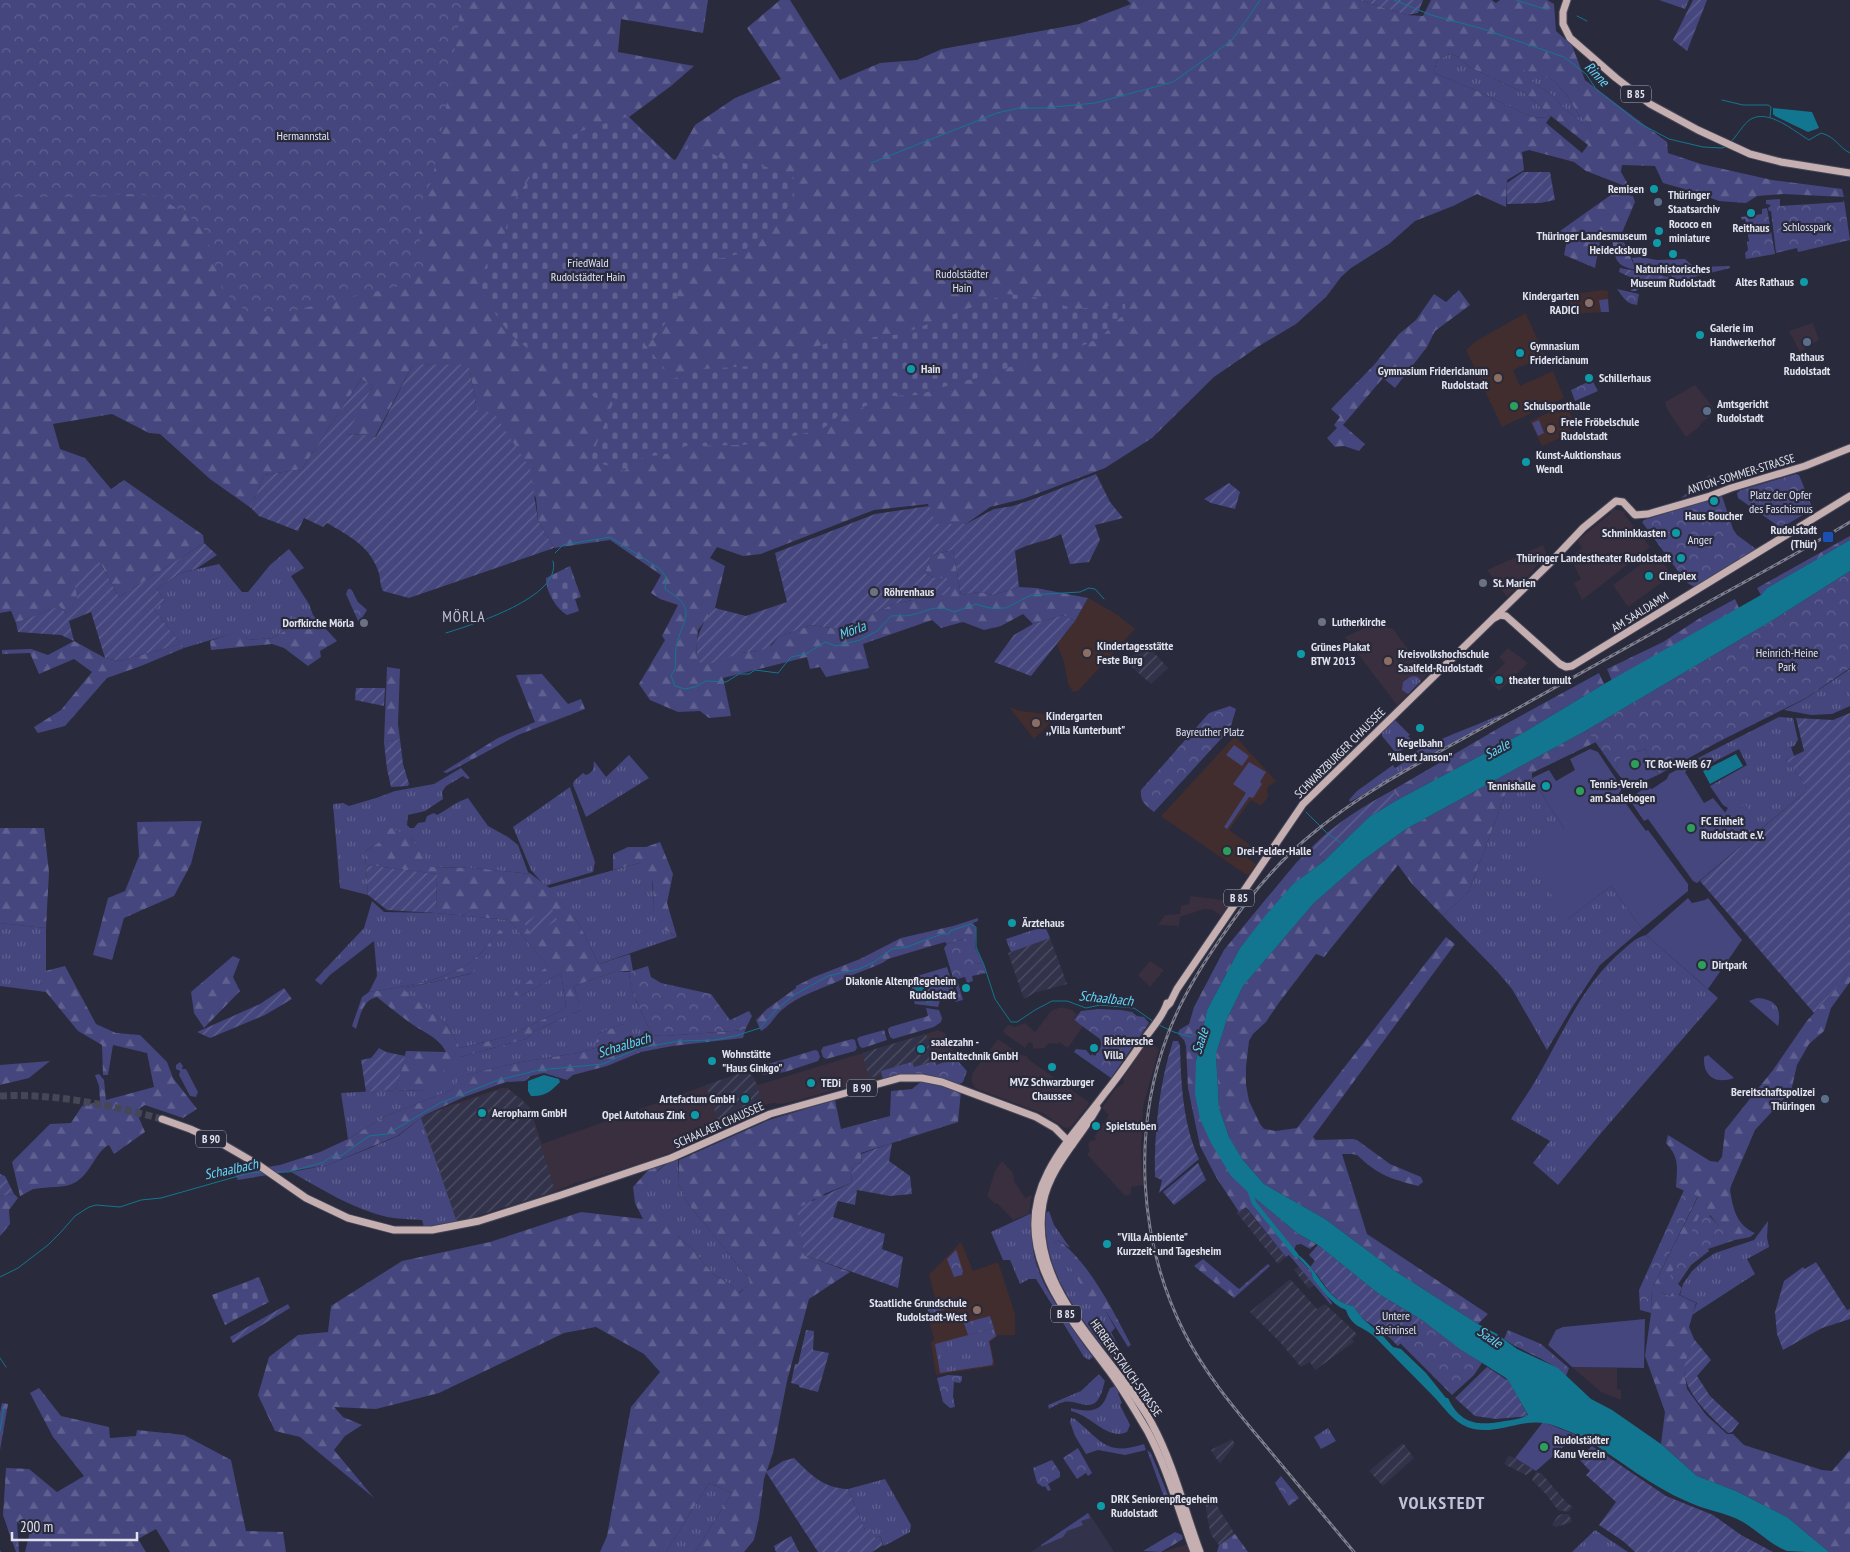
<svg xmlns="http://www.w3.org/2000/svg" width="1850" height="1552" font-family="'PT Sans Narrow',sans-serif">
  <style>
    .commercial { fill: #392f3e }
    .industrial { fill: url(#industrial-furrows) }
    .education { fill: #412d2e }
    .built { fill: #32334a }
    .grass { fill: url(#grass-tufts); fill-rule: evenodd }
    .forest { fill: url(#forest-firs); fill-rule: evenodd }
    .cemetery { fill: url(#cemetery-stones) }
    .park { fill: url(#park-crowns) }
    .garden { fill: url(#garden-furrows) }
    .pitch { fill: #45467d }
    .water { fill: #137690 }
    .lines { fill: none; stroke-linecap: round; stroke-linejoin: round }
    .stream { stroke: #137690; stroke-width: 1 }
    .canal { stroke: #137690; stroke-width: 4.5 }
    .primary-tunnel { stroke: #454656; stroke-width: 7; stroke-dasharray: 7 3.5; stroke-linecap: butt }
    .primary-casing { stroke: #464758; stroke-width: 9 }
    .primary { stroke: #c5afb1; stroke-width: 7 }
    .rail-casing { stroke: #7f808f; stroke-width: 3 }
    .rail { stroke: #292a3b; stroke-width: 1; stroke-dasharray: 4; stroke-linecap: butt }
    .culture-dot { fill: #0f9aa8; stroke: #292a3b; stroke-width: 2 }
    .service-dot { fill: #5c6f8a; stroke: #292a3b; stroke-width: 2 }
    .education-dot { fill: #8d6e63; stroke: #292a3b; stroke-width: 2 }
    .leisure-dot { fill: #2e9e5b; stroke: #292a3b; stroke-width: 2 }
    .transit-dot { fill: #1a4fb4; stroke: #292a3b; stroke-width: 2 }
    .worship-dot { fill: #6b7280; stroke: #292a3b; stroke-width: 2 }
    .labels { text-anchor: middle; stroke-width: 4.5; stroke-linejoin: round; paint-order: stroke }
    .shield { fill: #292a3b; stroke: #aaabb8; stroke-width: 1 }
    .shield-label { font-size: 11px; font-weight: bold; fill: #e1e2ee }
    .park-label { font-size: 12px; fill: #e0e3f8; stroke: #292a3b }
    .poi-label { font-size: 12px; font-weight: bold; fill: #e1e2ee; stroke: #292a3b; text-anchor: start }
    .street-label { font-size: 12px; fill: #e1e2ee; stroke: #292a3b }
    .water-label { font-size: 14px; font-style: italic; fill: #62d7fa; stroke: #292a3b }
    .quarter-label { font-size: 15px; letter-spacing: 1px; fill: #c1c3d9; stroke: #292a3b }
    .district-label { font-size: 18px; font-weight: bold; letter-spacing: 1px; fill: #c1c3d9; stroke: #292a3b }
  </style>
  <defs>
    <pattern id="industrial-furrows" width="10" height="10" patternUnits="userSpaceOnUse" patternTransform="scale(1.25)"><rect width="10" height="10" fill="#32334a"/><path d="M-1 1l2-2M0 10L10 0M9 11l2-2" fill="none" stroke="#4f5064"/></pattern>
    <pattern id="grass-tufts" width="24" height="20" patternUnits="userSpaceOnUse" patternTransform="scale(1.25)"><rect width="24" height="20" fill="#45467d"/><path d="M3 7l-1-3M5 7V3M7 7l1-3M15 17l-1-3M17 17v-4M19 17l1-3" fill="none" stroke="#606090"/></pattern>
    <pattern id="forest-firs" width="22" height="20" patternUnits="userSpaceOnUse" patternTransform="scale(1.25)"><rect width="22" height="20" fill="#45467d"/><path d="M5 1l3.5 6h-7zM16 11l3.5 6h-7z" fill="#606090"/></pattern>
    <pattern id="cemetery-stones" width="16" height="16" patternUnits="userSpaceOnUse" patternTransform="scale(1.25)"><rect width="16" height="16" fill="#45467d"/><path d="M2 7V4a2 2 0 0 1 4 0v3zM10 15v-3a2 2 0 0 1 4 0v3z" fill="#606090"/></pattern>
    <pattern id="park-crowns" width="20" height="18" patternUnits="userSpaceOnUse" patternTransform="scale(1.25)"><rect width="20" height="18" fill="#45467d"/><path d="M2 6a3 3 0 1 1 6 0M12 15a3 3 0 1 1 6 0" fill="none" stroke="#606090"/></pattern>
    <pattern id="garden-furrows" width="10" height="10" patternUnits="userSpaceOnUse" patternTransform="scale(1.25)"><rect width="10" height="10" fill="#45467d"/><path d="M-1 1l2-2M0 10L10 0M9 11l2-2" fill="none" stroke="#606090"/></pattern>
  </defs>
  <rect width="100%" height="100%" fill="#292a3b"/>
  <g class="commercial">
    <path d="M 1813,323 L 1819,340 L 1800,352 L 1789,331 Z"/>
    <path d="M 1695,385 L 1713,407 L 1713,414 L 1701,423 L 1699,427 L 1686,437 L 1668,411 L 1665,402 Z"/>
    <path d="M 1612,509 L 1624,511 L 1626,513 L 1624,514 L 1650,547 L 1582,600 L 1574,583 L 1581,579 L 1572,561 L 1574,557 L 1573,555 L 1582,548 L 1578,542 L 1578,540 L 1611,513 L 1610,511 Z"/>
    <path d="M 1543,545 L 1549,560 L 1536,566 L 1533,571 L 1507,597 L 1487,570 Z"/>
    <path d="M 1656,553 L 1672,575 L 1628,607 L 1613,585 Z"/>
    <path d="M 1384,619 L 1388,628 L 1393,629 L 1427,675 L 1397,705 L 1345,637 Z"/>
    <path d="M 1508,648 L 1528,663 L 1499,691 L 1488,679 L 1505,663 L 1499,657 Z"/>
    <path d="M 1190,896 L 1231,901 L 1221,916 L 1213,910 L 1204,909 L 1180,917 L 1179,926 L 1158,925 L 1165,915 L 1180,914 L 1181,906 L 1189,904 Z"/>
    <path d="M 1150,961 L 1164,970 L 1150,987 L 1138,975 Z"/>
    <path d="M 1061,1007 L 1072,1010 L 1077,1014 L 1073,1020 L 1083,1026 L 1068,1048 L 1059,1042 L 1057,1044 L 1053,1043 L 1051,1044 L 1049,1043 L 1044,1048 L 1033,1049 L 1033,1044 L 1029,1042 L 1025,1048 L 1004,1033 L 1003,1031 L 1008,1025 L 1015,1027 L 1025,1023 L 1035,1032 L 1051,1011 Z"/>
    <path d="M 938,1030 L 945,1033 L 956,1058 L 915,1072 L 900,1072 L 799,1100 L 782,1104 L 773,1103 L 763,1106 L 750,1116 L 675,1151 L 639,1164 L 576,1183 L 548,1194 L 457,1222 L 421,1118 L 445,1107 L 501,1088 L 508,1088 L 523,1100 L 530,1108 L 542,1144 L 743,1072 L 752,1075 L 758,1085 Z"/>
    <path d="M 998,1039 L 1021,1055 L 1027,1056 L 1028,1059 L 1090,1103 L 1071,1127 L 1065,1128 L 1044,1114 L 975,1088 L 972,1082 L 972,1074 Z"/>
    <path d="M 1148,1041 L 1159,1049 L 1143,1107 L 1141,1151 L 1143,1185 L 1131,1187 L 1131,1194 L 1125,1196 L 1087,1154 L 1090,1151 L 1088,1144 L 1092,1140 L 1094,1141 L 1096,1139 L 1094,1137 L 1109,1115 L 1102,1108 L 1115,1089 L 1124,1083 L 1123,1078 Z"/>
    <path d="M 1002,1161 L 1013,1173 L 1014,1181 L 1025,1198 L 1032,1195 L 1029,1214 L 1013,1220 L 997,1203 L 995,1204 L 987,1196 L 995,1171 Z"/>
    <path d="M 1572,1367 L 1617,1368 L 1617,1389 L 1621,1390 L 1621,1400 L 1601,1392 Z"/>
    <path d="M 1188,1544 L 1191,1552 L 1163,1552 Z"/>
  </g>
  <g class="industrial">
    <path d="M 1148,646 L 1168,668 L 1151,684 L 1125,661 Z"/>
    <path d="M 1050,938 L 1067,984 L 1034,993 L 1024,999 L 1008,953 Z"/>
    <path d="M 926,1034 L 935,1061 L 913,1067 L 912,1063 L 881,1071 L 882,1074 L 869,1078 L 862,1053 Z"/>
    <path d="M 743,1072 L 750,1074 L 754,1078 L 764,1105 L 753,1114 L 721,1129 L 706,1085 Z"/>
    <path d="M 508,1089 L 528,1106 L 554,1187 L 552,1191 L 546,1194 L 457,1222 L 421,1118 L 425,1115 L 500,1090 Z"/>
    <path d="M 1245,1207 L 1286,1257 L 1278,1264 L 1237,1213 Z"/>
    <path d="M 1299,1266 L 1315,1284 L 1309,1289 L 1294,1270 Z"/>
    <path d="M 1290,1279 L 1317,1309 L 1325,1304 L 1357,1334 L 1352,1339 L 1354,1342 L 1315,1370 L 1310,1362 L 1301,1367 L 1279,1341 L 1250,1312 Z"/>
    <path d="M 1232,1439 L 1235,1444 L 1220,1464 L 1211,1450 Z"/>
    <path d="M 1403,1443 L 1414,1458 L 1383,1486 L 1369,1471 Z"/>
    <path d="M 1509,1455 L 1531,1468 L 1534,1470 L 1526,1475 L 1504,1464 Z"/>
    <path d="M 1536,1472 L 1542,1474 L 1566,1502 L 1573,1507 L 1568,1512 L 1558,1510 L 1545,1493 L 1532,1480 Z"/>
    <path d="M 1208,1492 L 1235,1534 L 1219,1545 L 1211,1535 L 1208,1522 L 1205,1498 Z"/>
    <path d="M 1562,1514 L 1569,1514 L 1572,1522 L 1556,1527 L 1552,1525 L 1558,1516 Z"/>
  </g>
  <g class="education">
    <path d="M 1602,290 L 1608,291 L 1609,312 L 1573,314 L 1567,298 L 1582,293 Z"/>
    <path d="M 1524,314 L 1526,314 L 1545,356 L 1513,370 L 1520,386 L 1553,371 L 1564,398 L 1502,427 L 1466,350 L 1476,341 Z"/>
    <path d="M 1566,405 L 1574,422 L 1567,425 L 1571,433 L 1542,446 L 1530,421 Z"/>
    <path d="M 1088,598 L 1116,614 L 1135,629 L 1078,691 L 1073,692 L 1068,684 L 1064,662 L 1057,644 L 1075,621 Z"/>
    <path d="M 1009,707 L 1021,711 L 1047,714 L 1050,720 L 1049,724 L 1034,739 Z"/>
    <path d="M 1235,736 L 1276,781 L 1268,787 L 1267,790 L 1268,797 L 1261,806 L 1251,800 L 1229,830 L 1250,845 L 1244,855 L 1256,864 L 1248,876 L 1162,817 L 1162,815 Z"/>
    <path d="M 961,1242 L 973,1271 L 998,1262 L 1015,1314 L 1015,1335 L 999,1335 L 990,1342 L 995,1366 L 936,1375 L 931,1343 L 934,1339 L 925,1306 L 936,1302 L 929,1275 Z"/>
  </g>
  <path class="built" d="M 1089,1513 L 1114,1552 L 1031,1552 Z"/>
  <g class="grass">
    <path d="M 1659,0 L 1689,0 L 1685,9 Z"/>
    <path d="M 1452,54 L 1458,57 L 1469,67 L 1525,93 L 1550,115 L 1547,118 L 1532,117 L 1473,89 L 1434,73 L 1437,60 L 1447,55 Z"/>
    <path d="M 1524,69 L 1553,80 L 1566,94 L 1579,115 L 1588,122 L 1593,132 L 1565,109 L 1551,94 L 1520,74 Z"/>
    <path d="M 1641,257 L 1657,260 L 1685,259 L 1694,267 L 1730,266 L 1730,268 L 1694,277 L 1690,281 L 1671,286 L 1672,276 L 1636,270 L 1632,258 Z"/>
    <path d="M 1710,475 L 1714,488 L 1681,498 Z"/>
    <path d="M 289,549 L 304,568 L 291,576 L 309,604 L 313,615 L 272,638 L 248,640 L 241,631 L 184,648 L 154,609 L 165,601 L 157,589 L 180,573 L 219,564 L 242,592 L 248,592 L 270,565 Z"/>
    <path d="M 1850,669 L 1850,706 L 1832,714 L 1811,715 L 1784,710 L 1805,699 Z"/>
    <path d="M 1414,676 L 1418,677 L 1421,681 L 1408,694 L 1402,690 L 1403,682 L 1410,677 Z"/>
    <path d="M 1502,714 L 1503,715 L 1350,802 L 1349,800 L 1357,791 L 1393,765 L 1395,768 L 1409,759 L 1408,756 C 1438,738 1471,728 1502,714 Z"/>
    <path d="M 1779,717 L 1793,718 L 1798,740 L 1794,746 L 1791,747 L 1794,756 L 1786,760 L 1807,787 L 1805,792 L 1748,840 L 1725,813 L 1728,808 L 1723,805 L 1710,786 L 1747,765 L 1739,749 L 1704,767 L 1698,758 Z"/>
    <path d="M 1395,720 L 1410,735 L 1408,736 L 1415,743 L 1396,753 L 1382,736 L 1382,733 Z"/>
    <path d="M 629,755 L 649,778 L 586,817 L 573,785 L 574,781 L 583,773 L 586,775 C 595,771 593,769 594,761 L 606,777 Z"/>
    <path d="M 461,768 L 470,778 L 467,779 L 463,776 L 446,786 L 442,792 L 443,799 L 425,811 L 408,815 L 407,825 L 410,828 L 414,828 L 418,823 L 425,822 L 427,816 L 434,813 L 437,815 C 448,809 456,802 468,798 L 488,826 L 508,837 L 518,845 L 528,872 L 531,874 L 475,868 L 430,867 L 410,837 L 380,842 L 365,851 L 368,895 L 340,888 L 333,804 L 343,803 L 349,806 L 376,798 L 395,791 L 434,784 Z"/>
    <path d="M 1532,778 L 1564,829 L 1568,919 L 1611,886 L 1642,929 L 1600,965 L 1573,1006 L 1547,1050 L 1512,989 L 1495,969 L 1443,916 L 1469,891 L 1507,790 Z"/>
    <path d="M 570,787 L 595,862 L 593,872 L 545,886 L 531,870 L 513,827 Z"/>
    <path d="M 639,863 L 647,867 L 652,877 L 654,914 L 667,932 L 677,937 L 599,964 L 579,924 L 549,888 Z"/>
    <path d="M 372,901 L 384,912 L 436,913 L 509,920 L 549,967 L 516,991 L 521,996 L 561,973 L 566,1006 L 559,1012 L 506,1037 L 460,1048 L 447,1024 L 403,990 L 406,988 L 470,974 L 499,929 C 493,936 489,945 483,951 C 455,981 407,986 369,992 L 377,976 L 374,941 L 330,975 L 321,985 L 315,980 L 364,928 Z"/>
    <path d="M 0,923 L 46,928 L 46,992 L 0,986 Z"/>
    <path d="M 1045,926 L 1050,938 L 1011,952 L 1006,939 Z"/>
    <path d="M 1646,935 L 1718,998 L 1602,1132 L 1558,1185 L 1533,1163 L 1550,1141 L 1511,1119 C 1519,1106 1529,1092 1537,1078 C 1563,1033 1583,983 1624,949 C 1631,943 1637,937 1646,935 Z"/>
    <path d="M 616,971 L 629,972 L 631,989 L 652,1035 L 622,1040 L 578,1053 L 521,1062 L 462,1076 L 452,1090 L 386,1116 L 348,1139 L 341,1093 L 396,1090 L 427,1091 L 442,1071 L 460,1057 L 526,1039 L 534,1031 L 581,1010 L 574,986 ZM 623,1024 L 629,1024 L 618,1036 L 598,1042 L 597,1034 Z"/>
    <path d="M 1757,998 C 1776,999 1782,1009 1778,1026 L 1749,1001 Z"/>
    <path d="M 1708,1055 L 1734,1078 C 1717,1084 1703,1078 1704,1057 Z"/>
    <path d="M 782,1060 L 785,1072 L 763,1075 L 760,1066 Z"/>
    <path d="M 421,1118 L 457,1222 L 424,1227 L 422,1220 C 411,1219 398,1219 387,1217 C 353,1209 321,1189 291,1172 L 328,1165 L 370,1148 L 398,1136 Z"/>
    <path d="M 678,1158 L 679,1184 L 686,1201 L 749,1279 L 751,1284 L 738,1293 L 731,1285 L 713,1274 L 694,1251 L 677,1235 L 646,1200 C 646,1196 645,1191 646,1187 C 649,1176 667,1162 678,1158 Z"/>
    <path d="M 1049,1211 L 1054,1225 L 1070,1248 L 1058,1240 L 1055,1242 L 1105,1310 L 1115,1328 L 1111,1332 L 1126,1361 L 1118,1366 C 1083,1320 1041,1274 1046,1213 Z"/>
    <path d="M 1032,1213 C 1029,1260 1040,1281 1066,1319 C 1075,1332 1083,1345 1093,1357 L 1089,1360 L 1084,1357 L 1036,1279 L 1029,1279 L 1020,1284 L 1010,1260 L 1003,1260 L 991,1232 Z"/>
    <path d="M 1768,1221 L 1767,1237 L 1769,1247 L 1747,1259 L 1755,1274 L 1692,1315 L 1697,1303 L 1680,1295 L 1683,1284 L 1692,1271 L 1703,1261 L 1715,1253 L 1754,1240 Z"/>
    <path d="M 994,1328 L 996,1336 L 989,1341 L 993,1362 L 992,1365 L 940,1373 L 935,1344 Z"/>
    <path d="M 1099,1374 L 1105,1381 C 1103,1386 1103,1391 1100,1396 C 1092,1414 1076,1399 1064,1402 C 1059,1403 1054,1406 1049,1409 L 1048,1405 L 1081,1391 Z"/>
    <path d="M 1115,1386 L 1119,1392 L 1118,1393 L 1122,1403 L 1120,1405 L 1130,1425 L 1127,1432 C 1108,1441 1092,1416 1071,1411 L 1071,1408 C 1083,1411 1098,1414 1105,1400 C 1107,1396 1108,1392 1110,1388 Z"/>
    <path d="M 1071,1418 L 1075,1419 C 1102,1442 1107,1456 1144,1444 L 1146,1450 L 1125,1455 L 1098,1450 L 1086,1454 L 1075,1436 L 1070,1422 Z"/>
    <path d="M 1328,1428 L 1336,1441 L 1321,1449 L 1314,1437 Z"/>
    <path d="M 1147,1450 L 1151,1453 L 1168,1495 L 1164,1497 Z"/>
    <path d="M 885,1479 L 911,1525 L 910,1532 L 884,1546 L 880,1536 L 875,1538 L 865,1530 L 848,1489 Z"/>
    <path d="M 709,1483 L 732,1493 L 695,1552 L 666,1552 Z"/>
    <path d="M 1595,1530 L 1628,1552 L 1572,1552 Z"/>
  </g>
  <g class="forest">
    <path d="M 0,0 L 708,0 L 703,33 L 621,19 L 618,52 L 694,66 L 671,86 L 629,117 L 675,161 L 695,125 L 735,98 L 781,79 L 747,28 L 780,0 L 790,0 L 840,80 L 880,63 L 917,60 L 942,49 L 1079,24 L 1131,4 L 1127,0 L 1359,0 L 1407,15 L 1423,16 L 1431,0 L 1492,0 L 1496,3 L 1500,0 L 1547,0 L 1554,4 L 1556,31 L 1572,45 L 1585,80 L 1667,142 L 1668,153 L 1701,164 L 1772,180 L 1842,189 L 1844,197 L 1783,194 L 1757,196 L 1746,203 L 1719,201 L 1695,192 L 1663,183 L 1655,166 L 1622,165 L 1621,172 L 1630,188 L 1586,171 L 1574,162 L 1529,150 L 1522,152 L 1524,170 L 1507,180 L 1506,207 L 1477,194 L 1453,206 L 1415,221 L 1389,244 L 1351,268 L 1341,277 L 1326,297 L 1296,324 L 1259,346 L 1214,377 L 1152,438 L 1105,468 L 1023,499 L 990,507 L 966,524 L 935,524 L 928,504 L 874,510 L 761,554 L 743,556 L 717,547 L 710,558 L 725,566 L 715,608 L 698,630 L 696,654 L 741,653 L 758,651 L 772,645 L 778,637 L 811,625 L 845,630 L 876,612 L 894,604 L 934,595 L 951,595 L 935,578 L 925,573 L 931,555 L 953,550 L 961,595 L 979,592 L 993,595 L 1019,587 L 1036,588 L 1088,598 L 1075,621 L 1063,615 L 1033,624 L 1023,614 L 1001,626 L 984,630 L 963,622 L 941,628 L 932,620 L 863,644 L 869,668 L 826,677 L 820,667 L 810,669 L 807,657 L 723,678 L 731,716 L 709,718 L 700,711 L 678,712 L 650,700 L 639,684 L 665,640 L 662,636 L 678,605 L 660,599 L 651,593 L 661,575 L 610,540 L 554,548 L 538,520 L 536,498 L 477,410 L 469,366 L 413,364 L 375,437 L 362,434 L 345,435 L 373,386 L 361,379 L 302,469 L 264,475 L 251,508 L 210,479 L 160,434 L 149,433 L 112,414 L 53,424 L 60,449 L 85,458 L 111,489 L 124,480 L 203,535 L 204,543 L 119,597 L 100,562 L 79,605 L 66,613 L 59,606 L 16,623 L 11,611 L 0,613 ZM 1452,54 L 1458,57 L 1469,67 L 1525,93 L 1550,115 L 1547,118 L 1532,117 L 1473,89 L 1434,73 L 1437,60 L 1447,55 ZM 1524,70 L 1553,80 L 1566,94 L 1579,115 L 1588,122 L 1592,131 L 1565,109 L 1551,94 L 1521,74 ZM 1551,116 L 1588,145 L 1582,153 L 1546,123 Z"/>
    <path d="M 1615,192 L 1633,196 L 1635,202 L 1621,235 L 1636,270 C 1614,265 1616,260 1612,240 L 1600,241 L 1595,268 L 1564,255 L 1567,240 L 1560,231 Z"/>
    <path d="M 1459,290 L 1470,305 L 1435,331 L 1427,347 L 1395,388 L 1383,378 L 1343,425 L 1365,444 L 1359,451 L 1344,446 L 1335,447 L 1327,438 L 1337,428 L 1334,425 L 1340,417 L 1331,409 L 1374,365 L 1399,334 L 1416,320 L 1434,294 L 1446,302 Z"/>
    <path d="M 1850,536 L 1850,540 L 1767,588 L 1761,595 L 1757,588 Z"/>
    <path d="M 1735,599 L 1739,608 L 1612,681 L 1607,669 L 1663,642 L 1700,618 Z"/>
    <path d="M 313,615 L 337,641 L 320,651 L 321,657 L 308,666 L 284,648 L 272,644 L 211,650 L 210,641 L 241,630 L 248,640 L 272,638 Z"/>
    <path d="M 74,641 L 105,658 L 119,661 L 181,644 L 184,648 L 141,666 L 107,678 L 65,726 L 38,733 L 34,727 L 61,710 L 92,672 L 74,659 L 39,674 L 30,653 L 2,654 L 2,650 L 31,649 L 48,655 Z"/>
    <path d="M 387,667 L 400,669 L 398,724 L 400,739 L 384,742 Z"/>
    <path d="M 1599,673 L 1604,684 L 1521,734 L 1399,799 L 1393,790 L 1504,725 Z"/>
    <path d="M 542,674 L 568,704 L 581,699 L 585,709 L 518,735 L 447,773 L 443,772 L 498,738 L 535,722 L 516,675 Z"/>
    <path d="M 1587,730 L 1596,742 L 1532,773 L 1532,778 L 1507,790 L 1469,891 L 1443,916 L 1412,884 L 1398,865 L 1324,957 L 1316,954 L 1278,1004 L 1266,1022 L 1253,1034 L 1249,1041 L 1246,1067 L 1246,1085 L 1249,1101 L 1260,1124 L 1264,1129 L 1276,1131 L 1297,1128 L 1446,937 L 1455,944 L 1313,1137 L 1316,1140 L 1353,1139 L 1357,1140 L 1390,1164 L 1421,1177 L 1423,1182 L 1418,1186 C 1391,1179 1378,1175 1357,1155 L 1352,1154 L 1342,1154 L 1367,1234 L 1488,1314 L 1478,1324 L 1395,1271 L 1325,1219 L 1264,1184 L 1243,1160 L 1229,1137 L 1219,1108 L 1216,1054 L 1227,1019 L 1243,986 L 1314,903 L 1362,861 L 1406,829 Z"/>
    <path d="M 202,821 L 191,864 L 174,896 L 124,918 L 112,960 L 93,955 L 108,898 L 125,891 L 139,856 L 137,822 Z"/>
    <path d="M 0,828 L 44,828 L 49,872 L 46,928 L 0,923 Z"/>
    <path d="M 393,828 L 410,837 L 431,867 L 475,868 L 531,874 L 551,889 L 579,924 L 599,964 L 630,954 L 633,971 L 616,971 L 574,986 L 581,1010 L 534,1031 L 526,1039 L 460,1057 L 460,1063 L 457,1066 L 442,1071 L 440,1083 L 427,1091 L 396,1090 L 406,1051 L 446,1052 C 439,1037 422,1032 409,1022 C 398,1014 387,1005 377,997 C 362,1000 360,1017 356,1029 L 352,1026 L 362,997 L 369,992 C 407,986 455,981 483,951 C 489,945 493,936 498,929 L 503,932 L 477,968 L 469,974 L 406,988 L 404,990 L 447,1024 L 460,1048 L 506,1037 L 559,1012 L 566,1006 L 561,973 L 521,996 L 514,995 L 516,991 L 548,966 L 509,920 L 436,913 L 437,874 L 366,865 L 365,851 L 380,842 L 381,830 Z"/>
    <path d="M 660,842 L 673,874 L 667,903 L 677,937 C 670,933 663,930 658,923 C 646,909 664,876 639,863 L 613,870 L 613,854 L 628,847 L 646,847 Z"/>
    <path d="M 1312,847 L 1324,861 L 1293,884 L 1240,948 L 1207,1010 L 1196,1061 L 1250,1194 L 1297,1233 L 1316,1244 L 1310,1249 L 1301,1244 L 1296,1245 L 1293,1253 L 1311,1271 L 1313,1279 C 1322,1285 1326,1295 1332,1303 L 1331,1305 L 1289,1255 L 1286,1257 L 1246,1207 L 1239,1212 L 1216,1177 L 1200,1146 L 1188,1088 L 1186,1046 L 1184,1040 L 1178,1034 L 1179,1030 L 1189,1024 L 1194,1007 L 1224,950 L 1261,905 L 1296,863 Z"/>
    <path d="M 978,918 L 978,921 L 973,923 L 976,929 L 975,947 L 983,963 L 976,964 L 963,939 L 947,944 L 945,942 L 888,959 L 884,962 C 877,966 841,979 839,981 C 820,989 798,996 783,1009 C 774,1016 771,1026 761,1031 L 756,1020 L 767,1009 L 796,988 L 796,986 L 814,977 L 860,959 L 901,938 L 953,926 Z"/>
    <path d="M 233,956 L 240,959 L 233,977 L 240,991 L 204,1028 L 194,1013 L 191,992 Z"/>
    <path d="M 65,966 L 96,1024 L 116,1033 L 140,1035 L 167,1062 L 173,1078 L 197,1109 L 183,1118 L 145,1105 L 140,1108 L 139,1118 L 145,1132 L 114,1154 L 109,1145 C 96,1151 91,1173 76,1182 C 64,1189 48,1186 34,1189 C 30,1190 25,1194 20,1196 L 12,1162 L 50,1124 L 71,1123 L 82,1106 L 100,1101 L 99,1086 L 95,1075 L 99,1074 L 104,1080 L 106,1100 L 154,1087 L 147,1053 L 113,1045 L 108,1075 L 103,1075 L 102,1045 L 78,1031 L 46,992 L 45,971 Z"/>
    <path d="M 947,967 C 950,978 958,991 949,1001 L 946,999 L 940,1000 L 938,1007 L 915,1004 L 907,979 ZM 930,979 L 951,986 L 949,988 L 934,985 L 928,988 L 926,992 L 932,993 L 926,1003 L 928,998 L 921,993 L 913,991 L 918,981 L 922,983 Z"/>
    <path d="M 1850,969 L 1850,982 L 1831,1008 L 1824,1031 L 1809,1044 L 1797,1065 L 1791,1091 L 1755,1130 L 1731,1186 L 1730,1190 C 1733,1208 1736,1225 1755,1233 L 1750,1237 L 1735,1240 L 1726,1235 L 1710,1215 L 1662,1293 L 1670,1296 L 1677,1283 L 1682,1288 L 1679,1295 L 1696,1303 L 1689,1327 L 1694,1339 L 1684,1370 L 1687,1389 L 1706,1415 L 1727,1434 L 1733,1434 L 1744,1445 L 1822,1470 L 1832,1471 L 1850,1450 L 1850,1552 L 1829,1552 L 1787,1517 L 1736,1491 L 1697,1476 L 1661,1444 L 1665,1412 L 1645,1356 L 1651,1313 L 1652,1289 L 1698,1197 L 1676,1187 C 1677,1168 1680,1158 1666,1143 L 1668,1135 L 1710,1161 L 1718,1162 L 1722,1157 L 1725,1130 L 1773,1070 L 1806,1022 L 1840,984 Z"/>
    <path d="M 926,1008 L 939,1010 L 942,1018 L 941,1022 L 934,1027 L 893,1039 L 890,1037 L 888,1029 L 890,1027 L 928,1016 Z"/>
    <path d="M 623,1024 L 629,1024 L 631,1027 L 629,1030 C 624,1031 623,1034 619,1036 C 613,1039 596,1044 591,1042 L 591,1038 L 597,1034 Z"/>
    <path d="M 745,1030 L 743,1038 L 672,1046 L 641,1052 L 607,1066 L 573,1075 L 567,1080 L 544,1073 L 531,1076 L 525,1081 L 506,1082 L 464,1097 L 425,1115 L 397,1136 L 328,1165 L 238,1180 L 234,1172 L 280,1165 L 320,1152 L 348,1139 L 386,1116 L 452,1090 L 461,1076 L 521,1062 L 578,1053 L 622,1040 L 652,1035 L 664,1036 Z"/>
    <path d="M 884,1030 L 887,1040 L 863,1048 L 860,1047 L 857,1039 L 859,1037 Z"/>
    <path d="M 852,1039 L 855,1040 L 857,1048 L 855,1051 L 826,1059 L 823,1057 L 821,1051 L 823,1047 Z"/>
    <path d="M 815,1050 L 818,1051 L 820,1057 L 818,1061 L 785,1072 L 782,1060 Z"/>
    <path d="M 50,1061 L 29,1078 L 0,1085 L 0,1065 Z"/>
    <path d="M 922,1081 L 943,1085 L 961,1092 L 958,1122 L 861,1153 L 862,1163 L 853,1165 L 851,1183 L 824,1194 L 822,1198 L 812,1200 L 802,1240 L 804,1255 L 850,1272 L 809,1299 L 787,1381 L 773,1453 L 764,1479 L 759,1518 L 754,1540 L 744,1552 L 695,1552 L 732,1493 L 709,1483 L 666,1552 L 600,1552 L 607,1536 L 631,1407 L 660,1372 L 644,1354 L 596,1327 L 564,1333 L 439,1393 L 376,1409 L 334,1407 L 343,1417 L 362,1425 L 345,1436 L 334,1450 L 374,1498 L 300,1437 L 275,1431 L 258,1395 L 269,1357 L 298,1335 L 328,1332 L 331,1306 L 402,1261 L 490,1242 L 581,1212 L 643,1219 L 635,1203 L 633,1187 L 650,1168 L 669,1161 L 658,1170 L 646,1186 L 646,1200 L 658,1203 L 678,1229 L 677,1235 L 694,1251 L 713,1274 L 731,1285 L 739,1293 L 750,1284 L 749,1279 L 686,1201 L 679,1184 L 679,1160 L 769,1120 L 835,1100 L 841,1129 L 890,1116 L 891,1091 L 912,1089 Z"/>
    <path d="M 14,1194 L 18,1198 L 9,1210 L 10,1224 L 0,1236 L 0,1196 Z"/>
    <path d="M 1058,1240 C 1090,1263 1113,1311 1131,1345 L 1128,1347 L 1105,1310 L 1094,1306 L 1055,1242 Z"/>
    <path d="M 1203,1259 L 1239,1289 L 1268,1264 L 1270,1266 L 1234,1298 L 1194,1266 Z"/>
    <path d="M 1143,1382 L 1158,1405 L 1150,1409 L 1145,1405 L 1146,1402 L 1143,1401 L 1134,1388 Z"/>
    <path d="M 39,1388 L 61,1416 L 109,1427 L 110,1438 L 136,1436 L 137,1430 L 184,1435 L 231,1460 L 246,1531 L 283,1532 L 286,1552 L 170,1552 L 156,1529 L 138,1539 L 146,1552 L 25,1552 L 30,1531 L 17,1522 L 19,1552 L 16,1552 L 3,1515 L 6,1468 L 29,1469 L 57,1492 L 84,1476 L 53,1437 L 30,1393 Z"/>
    <path d="M 2,1403 L 8,1404 L 0,1450 L 0,1413 Z"/>
    <path d="M 1088,1513 L 1090,1518 L 1081,1521 L 1083,1525 L 1067,1531 L 1063,1537 L 1042,1546 L 1041,1545 Z"/>
    <path d="M 1175,1532 L 1182,1535 L 1183,1539 L 1161,1552 L 1143,1551 Z"/>
  </g>
  <g class="cemetery">
    <path d="M 626,117 L 670,161 L 677,159 L 690,141 L 724,160 L 767,167 L 787,173 L 793,177 L 796,182 L 796,188 L 789,205 L 783,214 L 742,253 L 723,258 L 700,260 L 695,262 L 684,272 L 678,285 L 677,305 L 673,313 L 655,337 L 652,340 L 646,340 L 644,343 L 673,379 L 700,369 L 754,366 L 831,342 L 902,334 L 1006,294 L 1030,296 L 1076,309 L 1125,304 L 1126,312 L 1101,337 L 1056,358 L 1021,363 L 983,377 L 959,382 L 918,395 L 892,396 L 881,398 L 858,410 L 838,416 L 825,427 L 814,431 L 780,439 L 743,445 L 686,446 L 666,454 L 644,457 L 624,471 L 590,460 L 615,398 L 596,398 L 570,383 L 545,357 L 527,348 L 509,333 L 485,299 L 480,287 L 481,276 L 488,261 L 504,236 L 512,204 L 537,167 L 559,141 L 584,130 Z"/>
    <path d="M 570,566 L 581,597 L 575,599 L 579,611 L 567,615 C 556,608 546,592 546,578 Z"/>
    <path d="M 259,1277 L 269,1302 L 225,1325 L 212,1295 Z"/>
    <path d="M 1235,1534 L 1248,1552 L 1217,1552 L 1219,1545 Z"/>
  </g>
  <g class="park">
    <path d="M 0,0 L 462,0 L 447,103 L 434,171 L 421,218 L 419,235 L 426,270 L 396,287 L 264,317 L 246,311 L 223,291 L 204,228 L 182,211 L 155,196 L 128,194 L 83,197 L 0,197 Z"/>
    <path d="M 1780,199 L 1780,206 L 1843,202 L 1844,200 L 1850,240 L 1798,252 L 1797,248 L 1776,253 L 1771,211 L 1769,211 L 1768,208 L 1771,205 L 1766,204 L 1766,200 Z"/>
    <path d="M 1767,208 L 1775,254 L 1746,259 L 1745,253 L 1748,250 L 1747,242 L 1749,241 L 1745,219 L 1742,220 L 1741,217 L 1762,214 L 1762,209 Z"/>
    <path d="M 1617,289 L 1639,294 L 1637,305 C 1626,304 1623,297 1617,289 Z"/>
    <path d="M 1592,380 L 1598,391 L 1575,401 L 1571,390 Z"/>
    <path d="M 1796,474 L 1799,475 L 1812,507 L 1811,510 L 1781,528 L 1738,498 L 1737,493 L 1741,490 Z"/>
    <path d="M 1722,496 L 1733,529 L 1737,535 L 1756,549 L 1695,587 L 1689,584 L 1683,578 L 1642,522 L 1644,520 Z"/>
    <path d="M 1850,571 L 1850,668 L 1806,698 L 1718,742 L 1658,775 L 1645,749 L 1620,758 L 1615,770 L 1587,730 L 1773,620 Z"/>
    <path d="M 348,589 L 351,589 L 358,602 L 367,610 L 359,623 L 346,594 Z"/>
    <path d="M 1230,706 L 1236,709 L 1230,729 L 1154,812 C 1145,805 1140,802 1141,790 L 1209,713 Z"/>
    <path d="M 963,939 L 967,939 L 976,964 L 983,963 L 986,973 L 972,976 L 973,981 L 967,983 L 965,977 L 957,979 L 963,1000 L 955,1002 L 957,991 L 944,948 L 947,944 Z"/>
    <path d="M 648,966 L 651,977 L 661,983 L 711,994 L 730,1020 L 749,1011 L 752,1016 L 745,1030 L 664,1036 L 652,1035 L 631,989 L 629,972 Z"/>
    <path d="M 1098,1009 L 1121,1010 L 1132,1012 L 1137,1016 L 1144,1017 L 1149,1023 L 1111,1078 L 1074,1052 L 1076,1049 L 1086,1050 L 1091,1056 L 1092,1054 L 1095,1056 C 1099,1050 1103,1047 1100,1039 L 1074,1020 L 1081,1011 Z"/>
    <path d="M 955,1058 L 967,1071 L 963,1082 L 958,1085 L 946,1081 L 883,1080 L 881,1071 L 912,1062 L 914,1067 L 935,1061 L 936,1065 Z"/>
    <path d="M 1684,1190 L 1698,1196 L 1652,1289 L 1651,1313 L 1640,1310 L 1639,1290 Z"/>
    <path d="M 1702,1210 C 1715,1218 1721,1232 1735,1240 L 1708,1249 L 1709,1251 L 1691,1265 L 1670,1296 L 1662,1293 Z"/>
    <path d="M 956,1250 L 963,1271 L 962,1275 L 954,1277 L 947,1259 Z"/>
    <path d="M 948,1300 L 951,1307 L 929,1314 L 927,1307 Z"/>
    <path d="M 990,1316 L 994,1328 L 968,1335 L 964,1323 Z"/>
    <path d="M 1422,1320 L 1482,1363 L 1474,1375 L 1452,1395 L 1400,1343 Z"/>
    <path d="M 1508,1330 L 1541,1344 L 1569,1368 L 1566,1376 C 1549,1359 1524,1353 1504,1339 Z"/>
    <path d="M 948,1375 L 962,1376 L 962,1380 L 960,1383 L 954,1382 L 953,1396 L 955,1407 L 950,1408 L 943,1402 L 937,1378 Z"/>
    <path d="M 1078,1448 L 1092,1473 L 1088,1476 L 1086,1473 L 1077,1479 L 1063,1458 Z"/>
    <path d="M 1052,1460 L 1060,1472 L 1060,1477 L 1048,1484 L 1051,1490 L 1048,1491 L 1045,1486 L 1043,1487 L 1037,1483 L 1033,1468 Z"/>
    <path d="M 1281,1476 L 1299,1498 L 1289,1506 L 1275,1483 Z"/>
  </g>
  <g class="garden">
    <path d="M 1359,0 L 1423,0 L 1418,13 L 1407,15 Z"/>
    <path d="M 1693,0 L 1707,0 L 1687,51 L 1673,40 Z"/>
    <path d="M 1523,172 L 1550,172 L 1555,200 L 1540,203 L 1507,204 L 1507,183 Z"/>
    <path d="M 1620,268 L 1670,277 L 1670,279 L 1657,281 L 1635,291 L 1631,291 L 1632,278 L 1619,272 Z"/>
    <path d="M 413,364 L 469,365 L 477,410 L 494,413 L 530,468 L 538,520 L 554,548 L 409,598 L 383,591 C 379,583 381,575 377,568 C 368,545 346,534 327,523 L 323,527 L 304,518 L 298,531 L 259,516 L 251,508 L 264,475 L 302,469 L 361,379 L 373,386 L 346,435 L 362,434 L 376,437 Z"/>
    <path d="M 1096,474 L 1110,502 L 1123,518 L 1095,525 L 1100,540 L 1089,562 L 1070,564 L 1061,534 C 1046,542 1029,543 1015,551 L 1019,587 L 993,595 L 979,592 L 961,595 L 953,550 L 931,555 L 925,573 L 935,578 L 947,578 L 951,590 L 951,595 L 934,595 L 894,604 L 876,612 L 845,630 L 811,625 L 778,637 L 768,648 L 758,651 L 741,653 L 706,665 L 699,662 C 691,646 702,620 715,608 L 746,616 L 787,602 L 775,553 L 875,514 L 929,506 L 936,524 L 966,524 L 994,509 L 1013,506 L 1039,497 Z"/>
    <path d="M 1229,483 L 1240,492 L 1235,509 L 1211,503 L 1204,499 Z"/>
    <path d="M 204,543 L 217,555 L 196,569 L 180,573 L 157,589 L 165,601 L 154,609 L 181,644 L 119,661 L 105,658 L 91,612 L 69,621 L 74,641 L 61,635 L 18,632 L 16,623 L 59,606 L 66,613 L 78,605 L 74,578 L 100,562 L 119,597 Z"/>
    <path d="M 1063,615 L 1075,621 L 1031,676 L 994,662 L 1014,635 L 1033,624 Z"/>
    <path d="M 356,688 L 385,688 L 384,706 L 355,700 Z"/>
    <path d="M 1850,713 L 1850,969 L 1840,984 L 1814,1013 L 1700,881 L 1805,792 L 1804,790 L 1807,787 L 1786,760 L 1804,751 L 1796,718 L 1833,720 Z"/>
    <path d="M 400,739 L 403,764 L 409,784 L 408,786 L 391,787 L 387,769 L 384,742 Z"/>
    <path d="M 1393,790 L 1399,799 L 1369,817 L 1324,861 L 1312,847 C 1335,823 1364,806 1393,790 Z"/>
    <path d="M 366,865 L 437,874 L 436,913 L 387,910 L 368,895 Z"/>
    <path d="M 551,906 L 557,920 L 532,936 L 524,923 Z"/>
    <path d="M 284,988 L 292,999 L 265,1015 L 210,1038 L 197,1032 L 260,1004 Z"/>
    <path d="M 1173,1041 L 1178,1041 L 1180,1046 C 1181,1084 1183,1124 1199,1159 L 1159,1193 L 1162,1180 L 1155,1177 C 1154,1131 1159,1085 1173,1041 Z"/>
    <path d="M 379,1048 L 386,1052 L 405,1056 L 396,1090 L 366,1092 L 361,1060 L 371,1058 Z"/>
    <path d="M 892,1143 L 889,1161 L 910,1176 L 912,1194 L 890,1196 L 857,1190 L 855,1205 L 838,1201 L 833,1217 L 885,1234 L 882,1249 L 903,1257 L 898,1288 L 804,1255 L 797,1208 L 851,1183 L 853,1165 L 862,1163 L 861,1154 Z"/>
    <path d="M 1198,1163 L 1206,1180 L 1174,1205 L 1163,1192 Z"/>
    <path d="M 0,1174 L 5,1176 L 14,1194 L 0,1196 Z"/>
    <path d="M 1318,1245 L 1379,1294 L 1422,1320 L 1398,1346 L 1384,1332 L 1363,1319 L 1353,1306 C 1330,1302 1325,1281 1310,1267 L 1315,1261 L 1309,1255 Z"/>
    <path d="M 1816,1262 L 1847,1310 L 1850,1309 L 1850,1319 L 1822,1328 L 1783,1350 L 1777,1334 L 1775,1312 L 1784,1281 L 1803,1267 L 1805,1269 Z"/>
    <path d="M 288,1304 L 290,1308 L 233,1343 L 230,1337 Z"/>
    <path d="M 806,1330 L 814,1331 L 813,1350 L 829,1353 L 818,1392 L 799,1387 L 799,1385 L 791,1383 L 795,1364 L 798,1364 Z"/>
    <path d="M 1694,1339 L 1711,1360 L 1697,1376 L 1710,1396 L 1739,1423 L 1732,1432 L 1728,1433 C 1712,1418 1684,1393 1684,1369 C 1685,1360 1691,1348 1694,1339 Z"/>
    <path d="M 1487,1367 L 1510,1382 L 1528,1416 L 1496,1419 L 1475,1416 L 1455,1398 Z"/>
    <path d="M 1592,1446 L 1666,1496 L 1713,1515 L 1741,1535 L 1773,1552 L 1635,1552 L 1623,1541 L 1599,1525 L 1616,1502 L 1586,1475 L 1590,1471 L 1579,1459 Z"/>
    <path d="M 794,1458 C 811,1475 823,1488 848,1489 L 865,1530 L 870,1528 L 875,1538 L 880,1536 L 883,1545 L 872,1552 L 818,1552 L 766,1472 L 783,1461 Z"/>
    <path d="M 791,1536 L 799,1552 L 776,1552 L 774,1546 Z"/>
  </g>
  <g class="pitch">
    <path d="M 1608,299 L 1609,312 L 1601,312 L 1599,300 Z"/>
    <path d="M 1539,420 L 1544,433 L 1538,436 L 1532,423 Z"/>
    <path d="M 1234,745 L 1249,756 L 1242,766 L 1226,755 Z"/>
    <path d="M 1590,749 L 1598,752 L 1622,788 L 1619,794 L 1643,827 L 1646,831 L 1648,830 L 1688,884 L 1688,891 L 1642,929 L 1611,886 L 1568,919 L 1524,855 L 1564,829 L 1532,778 L 1549,770 L 1556,781 L 1575,770 L 1570,759 Z"/>
    <path d="M 1628,749 L 1637,752 L 1645,749 L 1658,775 L 1629,788 L 1615,770 L 1620,758 Z"/>
    <path d="M 1249,762 L 1266,772 L 1260,782 L 1262,784 L 1253,798 L 1249,797 L 1227,829 L 1224,827 L 1246,793 L 1233,784 Z"/>
    <path d="M 1686,765 L 1688,769 L 1685,772 L 1704,803 L 1713,798 L 1748,840 L 1697,883 L 1693,881 L 1648,819 L 1644,821 L 1629,799 L 1646,787 L 1652,789 L 1667,779 L 1669,774 Z"/>
    <path d="M 1745,804 L 1754,816 L 1741,825 L 1733,813 Z"/>
    <path d="M 1688,898 L 1692,903 L 1705,900 L 1708,898 L 1742,940 L 1708,989 L 1646,935 Z"/>
    <path d="M 180,1062 L 183,1066 L 182,1069 L 186,1069 L 198,1092 L 196,1097 L 190,1096 L 179,1075 L 180,1071 L 176,1069 L 176,1065 Z"/>
    <path d="M 1645,1319 L 1644,1368 L 1572,1367 L 1548,1345 L 1556,1330 L 1563,1327 Z"/>
    <path d="M 964,1340 L 966,1348 L 954,1351 L 952,1343 Z"/>
    <path d="M 1543,1422 L 1577,1435 L 1536,1471 L 1515,1458 Z"/>
  </g>
  <g class="water">
    <path d="M 1773,108 L 1812,112 L 1819,128 L 1808,132 L 1775,116 L 1773,114 Z"/>
    <path d="M 1850,540 L 1850,571 L 1773,620 L 1587,730 L 1406,829 L 1362,861 L 1314,903 L 1243,986 L 1227,1019 L 1216,1054 L 1219,1108 L 1229,1137 L 1243,1160 L 1264,1184 L 1325,1219 L 1395,1271 L 1478,1324 L 1497,1334 L 1517,1349 L 1558,1368 L 1591,1399 L 1612,1410 L 1661,1444 L 1697,1476 L 1736,1491 L 1787,1517 L 1829,1552 C 1819,1552 1796,1552 1787,1551 C 1771,1545 1758,1531 1743,1522 C 1725,1512 1704,1510 1686,1501 C 1651,1486 1621,1461 1589,1441 C 1579,1435 1566,1430 1555,1426 C 1524,1413 1493,1441 1463,1425 C 1452,1419 1444,1408 1436,1399 C 1416,1378 1395,1358 1375,1337 C 1363,1326 1352,1328 1346,1310 C 1331,1304 1323,1290 1313,1279 L 1311,1271 L 1293,1252 C 1318,1264 1323,1301 1353,1306 L 1363,1319 L 1382,1335 L 1393,1347 L 1401,1349 L 1426,1373 L 1446,1398 L 1448,1398 C 1461,1425 1478,1426 1505,1421 C 1513,1420 1521,1419 1528,1415 L 1510,1383 L 1506,1378 L 1460,1349 L 1422,1320 L 1379,1294 L 1318,1245 L 1297,1233 L 1250,1194 L 1231,1176 L 1211,1143 L 1200,1119 L 1195,1094 L 1196,1061 L 1207,1010 L 1240,948 L 1265,916 L 1293,884 L 1324,861 L 1369,817 L 1399,799 L 1521,734 L 1604,684 L 1761,595 L 1767,588 Z"/>
    <path d="M 1736,754 L 1743,766 L 1710,784 L 1703,771 Z"/>
    <path d="M 939,977 L 943,979 L 943,981 L 939,982 L 941,984 L 950,985 L 950,987 L 946,988 L 944,986 L 940,988 L 934,985 L 928,988 L 926,992 L 936,995 L 934,1001 L 926,1003 L 928,998 L 921,993 L 915,993 L 913,991 L 916,982 L 922,983 L 930,979 L 934,981 Z"/>
    <path d="M 544,1075 L 559,1079 L 560,1082 C 551,1091 545,1097 531,1096 L 528,1091 L 528,1081 Z"/>
  </g>
  <g class="lines">
    <g class="stream">
      <path d="M 1394,0 L 1431,15 L 1480,28 L 1564,57 L 1586,74 L 1596,89 L 1639,123 L 1669,139 L 1703,147 L 1722,148 L 1727,146"/>
      <path d="M 1516,0 L 1548,10"/>
      <path d="M 1577,16 L 1587,21"/>
      <path d="M 1722,100 L 1743,105 L 1768,105 L 1771,107 L 1770,117"/>
      <path d="M 1730,143 C 1737,136 1743,124 1751,119 C 1769,109 1794,131 1809,140 L 1821,133 C 1836,137 1838,147 1850,153"/>
      <path d="M 871,163 L 997,113 L 1019,108 L 1043,108 L 1095,103 L 1173,82 L 1231,41 L 1248,18 L 1260,0"/>
      <path d="M 555,553 L 563,545 L 610,537 L 659,568 L 666,577 L 665,589 C 701,611 681,618 676,649 C 674,661 679,665 671,676 L 675,686 L 685,689 L 695,687 L 706,681 L 726,682 L 739,674 L 749,674 L 755,670 L 778,673 L 791,657 L 806,654 L 825,642 L 836,646 L 860,640 L 877,631 L 891,616 C 898,615 904,617 911,615 C 930,611 935,603 954,612 L 976,604 L 989,608 L 1006,608 L 1031,595 L 1080,592 L 1089,588 L 1095,589 L 1104,599"/>
      <path d="M 446,633 C 471,625 563,597 553,561"/>
      <path d="M 1306,812 L 1327,833 L 1341,843"/>
      <path d="M 1159,1025 L 1174,1032 L 1191,1037 L 1201,1030"/>
      <path d="M 275,1172 L 289,1172 L 324,1162 L 332,1156 L 341,1156 L 369,1136 L 387,1134 L 440,1103 L 498,1080 L 539,1070 L 603,1064 L 639,1048 L 679,1041 L 714,1040 L 735,1036 L 760,1028 L 776,1010 L 794,995 L 828,976 L 859,969 L 874,962 L 892,949 L 907,947 L 942,934 L 949,934 L 950,931 L 971,924 L 976,927 L 976,947 L 984,965 L 995,999 L 1011,1022 L 1017,1022 L 1035,1010 L 1052,1001 L 1067,1001 L 1086,1008 L 1100,1005 L 1134,1008 L 1154,1022"/>
      <path d="M 0,1277 L 18,1268 L 48,1245 L 61,1232 L 75,1216 L 89,1207 L 96,1205 L 120,1207 L 141,1200 L 161,1198 L 249,1173 L 263,1172"/>
      <path d="M 0,1358 L 6,1367"/>
      <path d="M 0,1431 L 4,1407"/>
      <path d="M 0,1551 L 0,1552"/>
    </g>
    <path class="canal" d="M 1249,1189 L 1254,1203 L 1296,1255"/>
    <path class="primary-tunnel" d="M 0,1096 C 55,1093 109,1105 162,1119"/>
    <defs>
      <g id="primary">
        <path d="M 1567,0 L 1563,12 L 1563,24 L 1570,38 L 1616,78 L 1650,104 L 1698,130 L 1750,154 L 1781,162 L 1850,173"/>
        <path d="M 1494,618 L 1500,615 L 1506,616 L 1560,664 L 1566,667 L 1572,666 L 1850,496"/>
        <path d="M 1167,1003 C 1164,1015 1152,1028 1145,1038 C 1132,1057 1119,1076 1105,1093 C 1085,1120 1063,1143 1048,1172 C 1008,1249 1067,1314 1110,1372 C 1124,1391 1136,1412 1148,1432 C 1168,1470 1179,1512 1194,1552"/>
        <path d="M 1166,1007 L 1170,1003 L 1177,989 L 1303,804 L 1549,564 L 1583,528 L 1616,501 L 1623,502 L 1635,515 L 1648,514 L 1710,496 L 1731,488 L 1805,466 L 1850,448"/>
        <path d="M 1097,1108 C 1080,1139 1050,1166 1043,1203 C 1027,1291 1114,1354 1152,1424 C 1174,1465 1184,1509 1200,1552"/>
        <path d="M 162,1119 L 190,1129 L 219,1142 L 257,1164 L 306,1198 L 348,1218 L 394,1230 L 432,1230 L 479,1221 L 561,1195 L 671,1158 L 770,1114 L 900,1078 L 922,1078 L 942,1082 L 1036,1117 L 1055,1128 L 1072,1145"/>
      </g>
    </defs>
    <use href="#primary" class="primary-casing"/>
    <use href="#primary" class="primary"/>
    <defs>
      <path id="rail" d="M 1354,1552 C 1324,1516 1295,1481 1265,1445 C 1235,1409 1205,1374 1184,1332 C 1138,1240 1132,1130 1168,1034 C 1181,999 1200,968 1221,938 C 1247,899 1276,863 1312,834 C 1367,788 1431,757 1493,722 C 1565,682 1637,641 1710,601 C 1757,575 1804,550 1850,522"/>
    </defs>
    <use href="#rail" class="rail-casing"/>
    <use href="#rail" class="rail"/>
  </g>
  <g class="culture-dot">
    <circle cx="1654" cy="189" r="5"/>
    <circle cx="1751" cy="213" r="5"/>
    <circle cx="1659" cy="231" r="5"/>
    <circle cx="1657" cy="243" r="5"/>
    <circle cx="1673" cy="254" r="5"/>
    <circle cx="1804" cy="282" r="5"/>
    <circle cx="1700" cy="335" r="5"/>
    <circle cx="1520" cy="353" r="5"/>
    <circle cx="911" cy="369" r="5"/>
    <circle cx="1589" cy="378" r="5"/>
    <circle cx="1526" cy="462" r="5"/>
    <circle cx="1714" cy="501" r="5"/>
    <circle cx="1676" cy="533" r="5"/>
    <circle cx="1681" cy="558" r="5"/>
    <circle cx="1649" cy="576" r="5"/>
    <circle cx="1301" cy="654" r="5"/>
    <circle cx="1499" cy="680" r="5"/>
    <circle cx="1420" cy="728" r="5"/>
    <circle cx="1546" cy="786" r="5"/>
    <circle cx="1012" cy="923" r="5"/>
    <circle cx="966" cy="988" r="5"/>
    <circle cx="1094" cy="1048" r="5"/>
    <circle cx="921" cy="1049" r="5"/>
    <circle cx="712" cy="1061" r="5"/>
    <circle cx="1052" cy="1067" r="5"/>
    <circle cx="811" cy="1083" r="5"/>
    <circle cx="745" cy="1099" r="5"/>
    <circle cx="482" cy="1113" r="5"/>
    <circle cx="695" cy="1115" r="5"/>
    <circle cx="1096" cy="1126" r="5"/>
    <circle cx="1107" cy="1244" r="5"/>
    <circle cx="1101" cy="1506" r="5"/>
  </g>
  <g class="service-dot">
    <circle cx="1658" cy="202" r="5"/>
    <circle cx="1807" cy="342" r="5"/>
    <circle cx="1707" cy="411" r="5"/>
    <circle cx="1825" cy="1099" r="5"/>
  </g>
  <g class="education-dot">
    <circle cx="1589" cy="303" r="5"/>
    <circle cx="1498" cy="378" r="5"/>
    <circle cx="1551" cy="429" r="5"/>
    <circle cx="1087" cy="653" r="5"/>
    <circle cx="1388" cy="661" r="5"/>
    <circle cx="1036" cy="723" r="5"/>
    <circle cx="977" cy="1310" r="5"/>
  </g>
  <g class="leisure-dot">
    <circle cx="1514" cy="406" r="5"/>
    <circle cx="1635" cy="764" r="5"/>
    <circle cx="1580" cy="791" r="5"/>
    <circle cx="1691" cy="828" r="5"/>
    <circle cx="1227" cy="851" r="5"/>
    <circle cx="1702" cy="965" r="5"/>
    <circle cx="1544" cy="1447" r="5"/>
  </g>
  <rect class="transit-dot" x="1822" y="531" width="12" height="12" rx="2.5"/>
  <g class="worship-dot">
    <circle cx="1483" cy="583" r="5"/>
    <circle cx="874" cy="592" r="5"/>
    <circle cx="1322" cy="622" r="5"/>
    <circle cx="364" cy="623" r="5"/>
  </g>
  <g class="labels">
    <g class="shield">
      <rect x="1621" y="85.5" width="30" height="17" rx="4"/>
      <rect x="1224" y="889.5" width="30" height="17" rx="4"/>
      <rect x="847" y="1079.5" width="30" height="17" rx="4"/>
      <rect x="196" y="1130.5" width="30" height="17" rx="4"/>
      <rect x="1051" y="1305.5" width="30" height="17" rx="4"/>
    </g>
    <g class="shield-label">
      <text x="1636" y="98">B 85</text>
      <text x="1239" y="902">B 85</text>
      <text x="862" y="1092">B 90</text>
      <text x="211" y="1143">B 90</text>
      <text x="1066" y="1318">B 85</text>
    </g>
    <g class="park-label">
      <text x="303" y="140">Hermannstal</text>
      <text x="1807" y="231">Schlosspark</text>
      <text x="588" y="267">FriedWald<tspan x="588" dy="14">Rudolstädter Hain</tspan></text>
      <text x="962" y="278">Rudolstädter<tspan x="962" dy="14">Hain</tspan></text>
      <text x="1781" y="499">Platz der Opfer<tspan x="1781" dy="14">des Faschismus</tspan></text>
      <text x="1700" y="544">Anger</text>
      <text x="1787" y="657">Heinrich-Heine<tspan x="1787" dy="14">Park</tspan></text>
      <text x="1210" y="736">Bayreuther Platz</text>
      <text x="1396" y="1320">Untere<tspan x="1396" dy="14">Steininsel</tspan></text>
    </g>
    <g class="poi-label">
      <text x="1644" y="193" text-anchor="end">Remisen</text>
      <text x="1668" y="199">Thüringer<tspan x="1668" dy="14">Staatsarchiv</tspan></text>
      <text x="1669" y="228">Rococo en<tspan x="1669" dy="14">miniature</tspan></text>
      <text x="1751" y="232" text-anchor="middle">Reithaus</text>
      <text x="1647" y="240" text-anchor="end">Thüringer Landesmuseum<tspan x="1647" dy="14">Heidecksburg</tspan></text>
      <text x="1673" y="273" text-anchor="middle">Naturhistorisches<tspan x="1673" dy="14">Museum Rudolstadt</tspan></text>
      <text x="1794" y="286" text-anchor="end">Altes Rathaus</text>
      <text x="1579" y="300" text-anchor="end">Kindergarten<tspan x="1579" dy="14">RADICI</tspan></text>
      <text x="1710" y="332">Galerie im<tspan x="1710" dy="14">Handwerkerhof</tspan></text>
      <text x="1530" y="350">Gymnasium<tspan x="1530" dy="14">Fridericianum</tspan></text>
      <text x="1807" y="361" text-anchor="middle">Rathaus<tspan x="1807" dy="14">Rudolstadt</tspan></text>
      <text x="921" y="373">Hain</text>
      <text x="1488" y="375" text-anchor="end">Gymnasium Fridericianum<tspan x="1488" dy="14">Rudolstadt</tspan></text>
      <text x="1599" y="382">Schillerhaus</text>
      <text x="1717" y="408">Amtsgericht<tspan x="1717" dy="14">Rudolstadt</tspan></text>
      <text x="1524" y="410">Schulsporthalle</text>
      <text x="1561" y="426">Freie Fröbelschule<tspan x="1561" dy="14">Rudolstadt</tspan></text>
      <text x="1536" y="459">Kunst-Auktionshaus<tspan x="1536" dy="14">Wendl</tspan></text>
      <text x="1714" y="520" text-anchor="middle">Haus Boucher</text>
      <text x="1817" y="534" text-anchor="end">Rudolstadt<tspan x="1817" dy="14">(Thür)</tspan></text>
      <text x="1666" y="537" text-anchor="end">Schminkkasten</text>
      <text x="1671" y="562" text-anchor="end">Thüringer Landestheater Rudolstadt</text>
      <text x="1659" y="580">Cineplex</text>
      <text x="1493" y="587">St. Marien</text>
      <text x="884" y="596">Röhrenhaus</text>
      <text x="1332" y="626">Lutherkirche</text>
      <text x="354" y="627" text-anchor="end">Dorfkirche Mörla</text>
      <text x="1097" y="650">Kindertagesstätte<tspan x="1097" dy="14">Feste Burg</tspan></text>
      <text x="1311" y="651">Grünes Plakat<tspan x="1311" dy="14">BTW 2013</tspan></text>
      <text x="1398" y="658">Kreisvolkshochschule<tspan x="1398" dy="14">Saalfeld-Rudolstadt</tspan></text>
      <text x="1509" y="684">theater tumult</text>
      <text x="1046" y="720">Kindergarten<tspan x="1046" dy="14">,,Villa Kunterbunt"</tspan></text>
      <text x="1420" y="747" text-anchor="middle">Kegelbahn<tspan x="1420" dy="14">"Albert Janson"</tspan></text>
      <text x="1645" y="768">TC Rot-Weiß 67</text>
      <text x="1590" y="788">Tennis-Verein<tspan x="1590" dy="14">am Saalebogen</tspan></text>
      <text x="1536" y="790" text-anchor="end">Tennishalle</text>
      <text x="1701" y="825">FC Einheit<tspan x="1701" dy="14">Rudolstadt e.V.</tspan></text>
      <text x="1237" y="855">Drei-Felder-Halle</text>
      <text x="1022" y="927">Ärztehaus</text>
      <text x="1712" y="969">Dirtpark</text>
      <text x="956" y="985" text-anchor="end">Diakonie Altenpflegeheim<tspan x="956" dy="14">Rudolstadt</tspan></text>
      <text x="1104" y="1045">Richtersche<tspan x="1104" dy="14">Villa</tspan></text>
      <text x="931" y="1046">saalezahn -<tspan x="931" dy="14">Dentaltechnik GmbH</tspan></text>
      <text x="722" y="1058">Wohnstätte<tspan x="722" dy="14">"Haus Ginkgo"</tspan></text>
      <text x="1052" y="1086" text-anchor="middle">MVZ Schwarzburger<tspan x="1052" dy="14">Chaussee</tspan></text>
      <text x="821" y="1087">TEDi</text>
      <text x="1815" y="1096" text-anchor="end">Bereitschaftspolizei<tspan x="1815" dy="14">Thüringen</tspan></text>
      <text x="735" y="1103" text-anchor="end">Artefactum GmbH</text>
      <text x="492" y="1117">Aeropharm GmbH</text>
      <text x="685" y="1119" text-anchor="end">Opel Autohaus Zink</text>
      <text x="1106" y="1130">Spielstuben</text>
      <text x="1117" y="1241">"Villa Ambiente"<tspan x="1117" dy="14">Kurzzeit- und Tagesheim</tspan></text>
      <text x="967" y="1307" text-anchor="end">Staatliche Grundschule<tspan x="967" dy="14">Rudolstadt-West</tspan></text>
      <text x="1554" y="1444">Rudolstädter<tspan x="1554" dy="14">Kanu Verein</tspan></text>
      <text x="1111" y="1503">DRK Seniorenpflegeheim<tspan x="1111" dy="14">Rudolstadt</tspan></text>
    </g>
    <g class="street-label">
      <text transform="translate(1741 474) rotate(-17)" y="4">ANTON-SOMMER-STRASSE</text>
      <text transform="translate(1640 612) rotate(-32)" y="4">AM SAALDAMM</text>
      <text transform="translate(1340 753) rotate(-45)" y="4">SCHWARZBURGER CHAUSSEE</text>
      <text transform="translate(719 1125) rotate(-24)" y="4">SCHAALAER CHAUSSEE</text>
      <text transform="translate(1126 1368) rotate(55)" y="4">HERBERT-STAUCH-STRASSE</text>
    </g>
    <g class="water-label">
      <text transform="translate(1597 74) rotate(46)" y="5">Rinne</text>
      <text transform="translate(852 630) rotate(-21)" y="5">Mörla</text>
      <text transform="translate(1497 749) rotate(-29)" y="5">Saale</text>
      <text transform="translate(1106 998) rotate(6)" y="5">Schaalbach</text>
      <text transform="translate(1200 1041) rotate(-72)" y="5">Saale</text>
      <text transform="translate(624 1045) rotate(-17)" y="5">Schaalbach</text>
      <text transform="translate(231 1169) rotate(-12)" y="5">Schaalbach</text>
      <text transform="translate(1490 1337) rotate(34)" y="5">Saale</text>
    </g>
    <g class="quarter-label">
      <text x="464" y="622">MÖRLA</text>
    </g>
    <g class="district-label">
      <text x="1442" y="1509">VOLKSTEDT</text>
    </g>
  </g>
  <path d="M12 1532v8h125v-8" fill="none" stroke="#e1e2ee" stroke-width="2.5"/>
  <text x="20" y="1532" font-size="15" fill="#e1e2ee" stroke="#292a3b" stroke-width="4" paint-order="stroke">200 m</text>
</svg>
